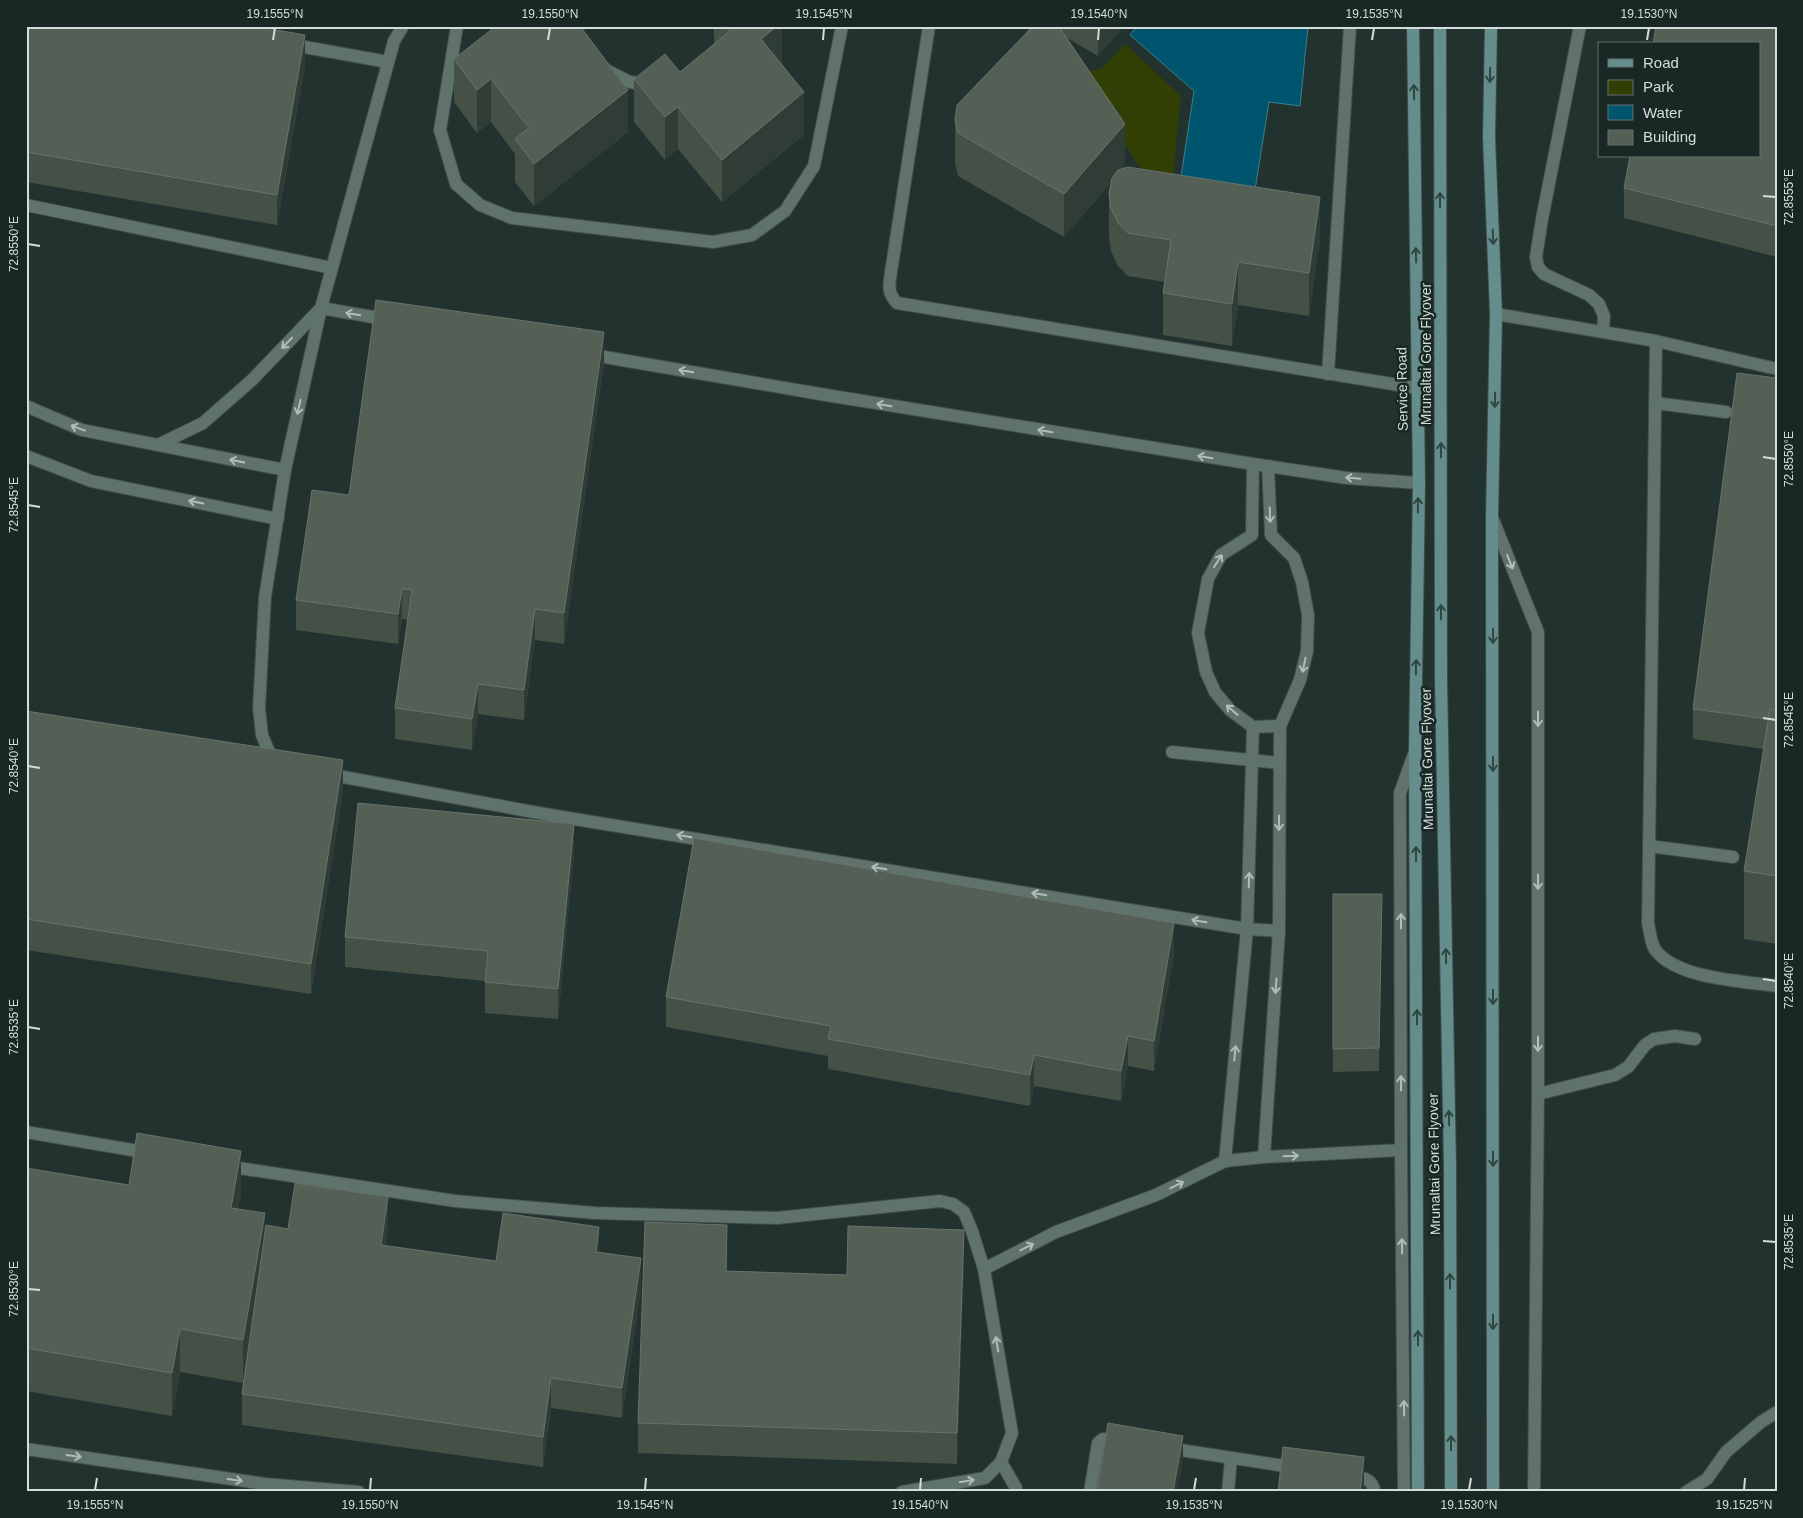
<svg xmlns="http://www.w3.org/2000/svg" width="1803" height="1518" font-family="Arial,sans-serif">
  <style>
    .green { fill: #313f05 }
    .water { fill: #00556e; stroke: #3f7e8e }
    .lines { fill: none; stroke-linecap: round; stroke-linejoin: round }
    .service-casing { stroke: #3f4d49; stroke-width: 14 }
    .minor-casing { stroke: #3f4d49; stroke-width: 14 }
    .tertiary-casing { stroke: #3f4d49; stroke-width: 14 }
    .secondary-casing { stroke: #3f4d49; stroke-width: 14 }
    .service { stroke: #60726c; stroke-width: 12 }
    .minor { stroke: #60726c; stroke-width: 12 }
    .tertiary { stroke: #60726c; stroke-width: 12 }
    .secondary { stroke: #648d8b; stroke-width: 12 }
    .wall { fill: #455046 }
    .shaded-wall { fill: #303d36 }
    .building { fill: #545f56; stroke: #68736b }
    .oneway { stroke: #304643 }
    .oneway2 { stroke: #b0bdb9 }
    .ticks { fill: none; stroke: #d3ddda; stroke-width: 2 }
    .labels { text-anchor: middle; stroke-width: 5; stroke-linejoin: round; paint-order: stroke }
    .street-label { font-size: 14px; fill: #d3ddda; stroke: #192824 }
    .neatline { fill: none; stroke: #d3ddda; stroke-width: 2 }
    .ticks-label { font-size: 12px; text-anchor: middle; fill: #d3ddda }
  </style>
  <rect width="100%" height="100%" fill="#22322e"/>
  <path class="green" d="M 1125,44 L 1181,96 L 1173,178 L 1145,175 L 1078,75 L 1102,68 Z"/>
  <path class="water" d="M 1137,26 L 1308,26 L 1300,106 L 1269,102 L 1251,215 L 1177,203 L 1194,91 L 1130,35 Z"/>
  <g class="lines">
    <defs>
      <g id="service">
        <path d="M 1580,26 L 1542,219 L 1536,257 L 1538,267 L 1544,274 L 1589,295 L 1599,304 L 1604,316 L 1603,332"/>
        <path d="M 288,44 L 388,62"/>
        <path d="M 26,205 L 332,268"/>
        <path d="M 321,308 L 390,320"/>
        <path d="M 1496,314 L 1656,341 L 1777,369"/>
        <path d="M 1656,341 L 1648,923 C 1650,932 1651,946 1657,952 C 1680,979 1743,981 1777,986"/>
        <path d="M 587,354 L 826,395 L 1253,464 L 1347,478 L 1419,483"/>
        <path d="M 1655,403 L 1726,412"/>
        <path d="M 26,406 L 82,430 L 285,470"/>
        <path d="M 158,445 L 203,423 L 252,380 L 321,308"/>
        <path d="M 26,456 L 91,481 L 278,519"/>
        <path d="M 1253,727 L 1280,726"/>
        <path d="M 1172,752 L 1279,763"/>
        <path d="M 277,761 L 272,759 L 262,735 L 259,708 L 265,597 L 285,470 L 321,308 L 394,41 L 403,26"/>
        <path d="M 327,774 L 550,815 L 1247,929 L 1279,931"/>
        <path d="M 1649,846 L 1733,857"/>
        <path d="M 1538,1094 L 1615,1075 L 1628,1067 L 1645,1045 L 1654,1039 L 1675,1036 L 1695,1039"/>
        <path d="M 26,1132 L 150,1153"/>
        <path d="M 1264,1157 L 1279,931 L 1280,726 L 1300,680 L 1307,651 L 1308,615 L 1302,582 L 1294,558 L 1271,535 L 1268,466"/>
        <path d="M 1225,1161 L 1264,1157 L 1401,1150"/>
        <path d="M 226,1166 L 455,1201 L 595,1213 L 777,1218 L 940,1201 L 953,1204 L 964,1212 L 972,1231 L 984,1269 L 1012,1433 L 1001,1462 L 985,1478 L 902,1492"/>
        <path d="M 984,1269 L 1056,1232 L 1156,1195 L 1225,1161 L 1247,929 L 1253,727 L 1230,710 L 1215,692 L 1206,672 L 1198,633 L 1208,579 L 1221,555 L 1252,535 L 1253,464"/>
        <path d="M 1167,1448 L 1298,1468"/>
        <path d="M 26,1449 L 265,1484 L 359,1492"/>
        <path d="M 1001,1462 L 1016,1488 L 1016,1492"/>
        <path d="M 1348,1476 C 1361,1478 1371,1476 1375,1492"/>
        <path d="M 1090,1492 L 1098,1443 L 1103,1439 L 1123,1441"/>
        <path d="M 1228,1492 L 1231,1458"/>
        <path d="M 1686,1492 L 1707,1479 L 1726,1452 L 1761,1422 L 1777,1412"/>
      </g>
      <g id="minor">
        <path d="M 457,26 L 440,130 L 456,184 L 480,205 L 512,218 L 713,242 L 752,235 L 785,211 L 814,166 L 842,26"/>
        <path d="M 929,26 L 891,272 C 889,286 887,292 897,303 L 1417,388"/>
        <path d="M 604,69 L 630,82 L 651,86"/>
        <path d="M 1328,374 L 1350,26"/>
      </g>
      <g id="tertiary">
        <path d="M 1492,517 L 1538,632 L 1538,1094 L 1534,1492"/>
        <path d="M 1404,1492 L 1401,1150 L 1400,793 L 1414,754"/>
      </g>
      <g id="secondary">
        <path d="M 1413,26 L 1419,483 L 1415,751 L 1418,1492"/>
        <path d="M 1440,26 L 1441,679 L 1450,1167 L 1451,1492"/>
        <path d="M 1491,26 L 1489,137 L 1496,314 L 1492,517 L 1493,1492"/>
      </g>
    </defs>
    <use href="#service" class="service-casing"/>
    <use href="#minor" class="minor-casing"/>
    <use href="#tertiary" class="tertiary-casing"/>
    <use href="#secondary" class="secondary-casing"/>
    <use href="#service" class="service"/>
    <use href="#minor" class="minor"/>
    <use href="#tertiary" class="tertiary"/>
    <use href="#secondary" class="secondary"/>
  </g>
  <g class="wall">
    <path d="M 26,26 L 305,65 L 277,225 L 26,182 Z"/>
    <path d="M 714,26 L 782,26 L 782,65 L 804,135 L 722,202 L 678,149 L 665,160 L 634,122 L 634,79 L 680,72 L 714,44 Z"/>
    <path d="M 1033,26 L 1124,26 L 1098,56 L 1067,38 L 1125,167 L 1124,168 L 1320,240 L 1309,316 L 1238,305 L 1232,346 L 1163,335 L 1163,293 L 1165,282 L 1128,276 L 1118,266 L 1111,251 L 1109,236 L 1109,193 L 1111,183 L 1064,237 L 958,176 L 955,162 L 955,120 Z"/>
    <path d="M 1777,26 L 1777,257 L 1624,218 L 1624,188 Z"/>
    <path d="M 454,59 L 628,132 L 534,206 L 515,182 L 515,154 L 491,122 L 477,133 L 454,102 Z"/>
    <path d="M 604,362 L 564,644 L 535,640 L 524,720 L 478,714 L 472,750 L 395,739 L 395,708 L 408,620 L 402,619 L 398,644 L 296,630 L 296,600 L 349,495 Z"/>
    <path d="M 1777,378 L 1777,944 L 1744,939 L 1744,871 L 1764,749 L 1693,739 L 1693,709 Z"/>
    <path d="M 26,711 L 343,791 L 311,994 L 26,950 Z"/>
    <path d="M 574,855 L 558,1019 L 485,1013 L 485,981 L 345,967 L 345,937 Z"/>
    <path d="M 1333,894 L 1382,917 L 1379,1071 L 1333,1072 Z"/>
    <path d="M 1174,954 L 1154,1071 L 1128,1066 L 1121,1101 L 1034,1086 L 1030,1106 L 828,1069 L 828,1056 L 666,1027 L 666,997 Z"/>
    <path d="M 26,1168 L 129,1185 L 241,1194 L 238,1209 L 265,1233 L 288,1229 L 388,1227 L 385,1246 L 496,1261 L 599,1252 L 641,1288 L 622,1418 L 551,1408 L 543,1467 L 242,1425 L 242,1394 L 243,1383 L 180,1372 L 172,1416 L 26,1391 Z"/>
    <path d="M 727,1255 L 726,1271 L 847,1275 L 964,1261 L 957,1464 L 638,1453 L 638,1423 Z"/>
  </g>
  <g class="shaded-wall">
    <path d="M 777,26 L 782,26 L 782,65 L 761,82 L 761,39 Z"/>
    <path d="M 1098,26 L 1124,26 L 1098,56 Z"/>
    <path d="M 305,35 L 305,65 L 277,225 L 277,195 Z"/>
    <path d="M 491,79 L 491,122 L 477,133 L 477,90 Z"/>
    <path d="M 628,90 L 628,132 L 534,206 L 534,164 Z"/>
    <path d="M 804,92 L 804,135 L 722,202 L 722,160 Z"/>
    <path d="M 678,107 L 678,149 L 665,160 L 665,117 Z"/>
    <path d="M 1125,124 L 1125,167 L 1064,237 L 1064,194 Z"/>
    <path d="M 1320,197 L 1320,240 L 1309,316 L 1309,273 Z"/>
    <path d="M 1238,262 L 1238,305 L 1232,346 L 1232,304 Z"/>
    <path d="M 604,332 L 604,362 L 564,644 L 564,613 Z"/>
    <path d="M 402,589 L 402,619 L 398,644 L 398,614 Z"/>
    <path d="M 535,609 L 535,640 L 524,720 L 524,690 Z"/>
    <path d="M 478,684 L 478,714 L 472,750 L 472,719 Z"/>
    <path d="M 343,760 L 343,791 L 311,994 L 311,964 Z"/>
    <path d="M 574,824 L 574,855 L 558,1019 L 558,989 Z"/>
    <path d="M 1382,894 L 1382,917 L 1379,1071 L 1379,1048 Z"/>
    <path d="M 1174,923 L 1174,954 L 1154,1071 L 1154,1041 Z"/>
    <path d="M 1128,1036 L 1128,1066 L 1121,1101 L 1121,1071 Z"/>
    <path d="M 1034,1055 L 1034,1086 L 1030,1106 L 1030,1075 Z"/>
    <path d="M 27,1114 L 27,1157 L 26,1163 L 26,1121 Z"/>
    <path d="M 241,1151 L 241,1194 L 231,1250 L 231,1208 Z"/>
    <path d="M 388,1197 L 388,1227 L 381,1276 L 381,1245 Z"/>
    <path d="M 265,1213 L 265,1256 L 243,1383 L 243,1340 Z"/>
    <path d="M 727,1225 L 727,1255 L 726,1302 L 726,1271 Z"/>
    <path d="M 599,1227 L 599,1257 L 596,1252 Z"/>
    <path d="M 964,1230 L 964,1261 L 957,1464 L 957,1433 Z"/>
    <path d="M 641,1258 L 641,1288 L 622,1418 L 622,1388 Z"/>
    <path d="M 180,1329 L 180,1372 L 172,1416 L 172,1373 Z"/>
    <path d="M 551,1378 L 551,1408 L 543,1467 L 543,1437 Z"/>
    <path d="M 1183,1436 L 1183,1460 L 1177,1492 L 1173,1492 Z"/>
    <path d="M 1364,1457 L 1364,1492 L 1360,1492 Z"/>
  </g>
  <g class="building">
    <path d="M 26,26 L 253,26 L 305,35 L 277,195 L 26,152 Z"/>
    <path d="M 496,26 L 580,26 L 628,90 L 534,164 L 515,139 L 529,128 L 491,79 L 477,90 L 454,59 Z"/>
    <path d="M 726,26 L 777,26 L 761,39 L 804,92 L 722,160 L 678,107 L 665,117 L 634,79 L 665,54 L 680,72 L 730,31 Z"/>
    <path d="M 1033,26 L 1056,26 L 1060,28 L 1125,124 L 1064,194 L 958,133 L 955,120 L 957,105 Z"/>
    <path d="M 1656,26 L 1777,26 L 1777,226 L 1624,188 L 1630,156 L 1759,156 L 1759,44 L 1653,44 Z"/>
    <path d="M 1128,167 L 1320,197 L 1309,273 L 1238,262 L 1232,304 L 1163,293 L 1171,240 L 1128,233 L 1118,223 L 1111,208 L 1109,193 L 1112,178 L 1118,170 Z"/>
    <path d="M 376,300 L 604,332 L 564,613 L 535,609 L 524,690 L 478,684 L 472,719 L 395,708 L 412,590 L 402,589 L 398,614 L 296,600 L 312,490 L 349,495 Z"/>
    <path d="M 1737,373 L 1777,378 L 1777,710 L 1770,709 L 1768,719 L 1693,709 Z"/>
    <path d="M 1770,709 L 1777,710 L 1777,876 L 1744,871 Z"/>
    <path d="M 26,711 L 343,760 L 311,964 L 26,919 Z"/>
    <path d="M 358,803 L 574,824 L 558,989 L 485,982 L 488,951 L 345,937 Z"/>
    <path d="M 694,838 L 1174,923 L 1154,1041 L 1128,1036 L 1121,1071 L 1034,1055 L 1030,1075 L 828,1039 L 831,1026 L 666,997 Z"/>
    <path d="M 1333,894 L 1382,894 L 1379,1048 L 1333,1049 Z"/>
    <path d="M 137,1133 L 241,1151 L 231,1208 L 265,1213 L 243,1340 L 180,1329 L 172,1373 L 26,1348 L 26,1168 L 129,1185 Z"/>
    <path d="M 295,1183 L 388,1197 L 381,1245 L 496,1261 L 503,1213 L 599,1227 L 596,1252 L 641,1258 L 622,1388 L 551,1378 L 543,1437 L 242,1394 L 266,1225 L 288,1229 Z"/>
    <path d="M 645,1222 L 727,1225 L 726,1271 L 847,1275 L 848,1226 L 964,1230 L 957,1433 L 638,1423 Z"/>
    <path d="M 1108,1423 L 1183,1436 L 1173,1492 L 1097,1492 Z"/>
    <path d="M 1283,1447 L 1364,1457 L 1360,1492 L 1278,1492 Z"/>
  </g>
  <defs><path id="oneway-shaft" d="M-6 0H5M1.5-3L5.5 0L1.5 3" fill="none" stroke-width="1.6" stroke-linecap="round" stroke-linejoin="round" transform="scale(1.25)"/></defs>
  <g class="oneway">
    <use href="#oneway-shaft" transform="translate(1490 75) rotate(91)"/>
    <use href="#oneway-shaft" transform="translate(1414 92) rotate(-91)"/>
    <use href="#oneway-shaft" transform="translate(1440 200) rotate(-90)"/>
    <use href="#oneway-shaft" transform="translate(1493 237) rotate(88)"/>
    <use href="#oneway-shaft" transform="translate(1416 255) rotate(-91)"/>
    <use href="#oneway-shaft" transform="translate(1495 400) rotate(91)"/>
    <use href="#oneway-shaft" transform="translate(1441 450) rotate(-90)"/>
    <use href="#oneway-shaft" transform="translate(1418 505) rotate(-89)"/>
    <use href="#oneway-shaft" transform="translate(1441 612) rotate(-90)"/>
    <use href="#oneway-shaft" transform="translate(1493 636) rotate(90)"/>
    <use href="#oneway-shaft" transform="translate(1416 667) rotate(-89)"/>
    <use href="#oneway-shaft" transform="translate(1493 764) rotate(90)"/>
    <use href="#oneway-shaft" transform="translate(1416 854) rotate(-90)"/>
    <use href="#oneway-shaft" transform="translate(1446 956) rotate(-91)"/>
    <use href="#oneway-shaft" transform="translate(1493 997) rotate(90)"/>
    <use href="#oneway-shaft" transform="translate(1417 1017) rotate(-90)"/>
    <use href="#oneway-shaft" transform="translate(1449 1118) rotate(-91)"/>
    <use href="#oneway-shaft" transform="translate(1493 1159) rotate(90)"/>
    <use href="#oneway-shaft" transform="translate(1450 1281) rotate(-90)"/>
    <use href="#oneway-shaft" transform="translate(1493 1322) rotate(90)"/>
    <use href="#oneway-shaft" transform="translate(1418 1338) rotate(-90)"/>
    <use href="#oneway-shaft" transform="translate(1451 1443) rotate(-90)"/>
  </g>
  <g class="oneway2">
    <use href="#oneway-shaft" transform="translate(353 314) rotate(-170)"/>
    <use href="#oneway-shaft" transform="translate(287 343) rotate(134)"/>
    <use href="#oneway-shaft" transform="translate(686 371) rotate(-170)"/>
    <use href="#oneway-shaft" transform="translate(884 405) rotate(-171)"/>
    <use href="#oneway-shaft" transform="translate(299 407) rotate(102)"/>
    <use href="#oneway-shaft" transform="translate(78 428) rotate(-160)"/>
    <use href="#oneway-shaft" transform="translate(1045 431) rotate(-171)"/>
    <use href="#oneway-shaft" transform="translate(1205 457) rotate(-171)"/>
    <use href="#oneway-shaft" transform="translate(237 461) rotate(-169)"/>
    <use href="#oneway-shaft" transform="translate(1353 478) rotate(-175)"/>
    <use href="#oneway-shaft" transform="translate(196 502) rotate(-168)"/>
    <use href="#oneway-shaft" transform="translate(1270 515) rotate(88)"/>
    <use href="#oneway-shaft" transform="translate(1218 561) rotate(-57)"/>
    <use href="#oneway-shaft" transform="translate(1510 562) rotate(68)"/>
    <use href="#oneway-shaft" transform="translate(1304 665) rotate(102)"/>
    <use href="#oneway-shaft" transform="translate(1232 710) rotate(-139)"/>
    <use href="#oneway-shaft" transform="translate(1538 719) rotate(90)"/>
    <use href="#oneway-shaft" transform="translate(1279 823) rotate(90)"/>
    <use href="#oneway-shaft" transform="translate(684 836) rotate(-171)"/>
    <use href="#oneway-shaft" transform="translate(879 868) rotate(-171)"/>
    <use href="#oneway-shaft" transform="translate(1249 880) rotate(-88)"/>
    <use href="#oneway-shaft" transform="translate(1538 882) rotate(90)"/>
    <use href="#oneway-shaft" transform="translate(1039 894) rotate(-171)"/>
    <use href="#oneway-shaft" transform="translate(1199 921) rotate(-171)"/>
    <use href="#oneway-shaft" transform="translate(1401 921) rotate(-90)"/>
    <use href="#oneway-shaft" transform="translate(1276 986) rotate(94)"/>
    <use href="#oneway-shaft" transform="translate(1538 1044) rotate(90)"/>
    <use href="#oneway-shaft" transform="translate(1235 1053) rotate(-84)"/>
    <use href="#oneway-shaft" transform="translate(1401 1083) rotate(-90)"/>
    <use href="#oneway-shaft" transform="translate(1291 1156) rotate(-2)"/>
    <use href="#oneway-shaft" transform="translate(1177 1185) rotate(-27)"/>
    <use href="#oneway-shaft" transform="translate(1402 1246) rotate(-91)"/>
    <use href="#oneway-shaft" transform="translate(1027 1247) rotate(-27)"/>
    <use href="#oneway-shaft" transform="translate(997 1344) rotate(-100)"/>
    <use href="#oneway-shaft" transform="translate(1404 1408) rotate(-91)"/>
    <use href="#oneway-shaft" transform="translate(74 1456) rotate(8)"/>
    <use href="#oneway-shaft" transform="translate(235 1480) rotate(8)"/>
    <use href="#oneway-shaft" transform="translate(967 1481) rotate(-9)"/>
  </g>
  <path class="ticks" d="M 273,40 L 275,28M 548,40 L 550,28M 823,40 L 824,28M 1098,40 L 1099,28M 1372,40 L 1374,28M 1647,40 L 1649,28M 1763,196 L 1776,197M 28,244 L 40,246M 1763,457 L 1776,459M 28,505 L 40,507M 1763,718 L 1776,720M 28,766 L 40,768M 1763,979 L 1776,981M 28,1027 L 40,1029M 1763,1241 L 1776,1242M 28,1289 L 40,1290M 95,1490 L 97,1478M 370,1490 L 371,1478M 645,1490 L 646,1478M 920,1490 L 921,1478M 1194,1490 L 1196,1478M 1469,1490 L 1471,1478M 1744,1490 L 1745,1478"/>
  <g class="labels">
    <g class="street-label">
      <text transform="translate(1426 354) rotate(-90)" y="5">Mrunaltai Gore Flyover</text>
      <text transform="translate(1402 389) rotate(-91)" y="5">Service Road</text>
      <text transform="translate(1427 759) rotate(-91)" y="5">Mrunaltai Gore Flyover</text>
      <text transform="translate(1434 1164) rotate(-91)" y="5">Mrunaltai Gore Flyover</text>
    </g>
  </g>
  <rect width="1803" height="1518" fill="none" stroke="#192824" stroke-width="55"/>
  <rect x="1598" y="42" width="162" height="115" fill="#192824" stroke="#63706d"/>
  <rect x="1608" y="59" width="25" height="8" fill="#648d8b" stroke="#63706d"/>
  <text x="1643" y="68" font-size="15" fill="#d3ddda">Road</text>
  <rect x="1608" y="80" width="25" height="15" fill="#313f05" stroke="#63706d"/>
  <text x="1643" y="92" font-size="15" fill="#d3ddda">Park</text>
  <rect x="1608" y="105" width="25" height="15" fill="#00556e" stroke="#63706d"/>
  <text x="1643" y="118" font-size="15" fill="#d3ddda">Water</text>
  <rect x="1608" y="130" width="25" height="15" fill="#545f56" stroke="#63706d"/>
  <text x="1643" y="142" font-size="15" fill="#d3ddda">Building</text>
  <rect x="28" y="28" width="1748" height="1462" class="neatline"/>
  <g class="ticks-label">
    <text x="275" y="18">19.1555°N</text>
    <text x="550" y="18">19.1550°N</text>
    <text x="824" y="18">19.1545°N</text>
    <text x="1099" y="18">19.1540°N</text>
    <text x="1374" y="18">19.1535°N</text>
    <text x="1649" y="18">19.1530°N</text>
    <text transform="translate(1789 197) rotate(-90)" y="4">72.8555°E</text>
    <text transform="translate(14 244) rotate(-90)" y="4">72.8550°E</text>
    <text transform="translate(1789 459) rotate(-90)" y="4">72.8550°E</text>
    <text transform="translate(14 505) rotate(-90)" y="4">72.8545°E</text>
    <text transform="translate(1789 720) rotate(-90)" y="4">72.8545°E</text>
    <text transform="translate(14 766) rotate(-90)" y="4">72.8540°E</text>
    <text transform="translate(1789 981) rotate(-90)" y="4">72.8540°E</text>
    <text transform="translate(14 1027) rotate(-90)" y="4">72.8535°E</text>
    <text transform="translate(1789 1242) rotate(-90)" y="4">72.8535°E</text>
    <text transform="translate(14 1289) rotate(-90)" y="4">72.8530°E</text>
    <text x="95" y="1509">19.1555°N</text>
    <text x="370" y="1509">19.1550°N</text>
    <text x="645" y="1509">19.1545°N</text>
    <text x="920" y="1509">19.1540°N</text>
    <text x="1194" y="1509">19.1535°N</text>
    <text x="1469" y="1509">19.1530°N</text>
    <text x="1744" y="1509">19.1525°N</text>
  </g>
</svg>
